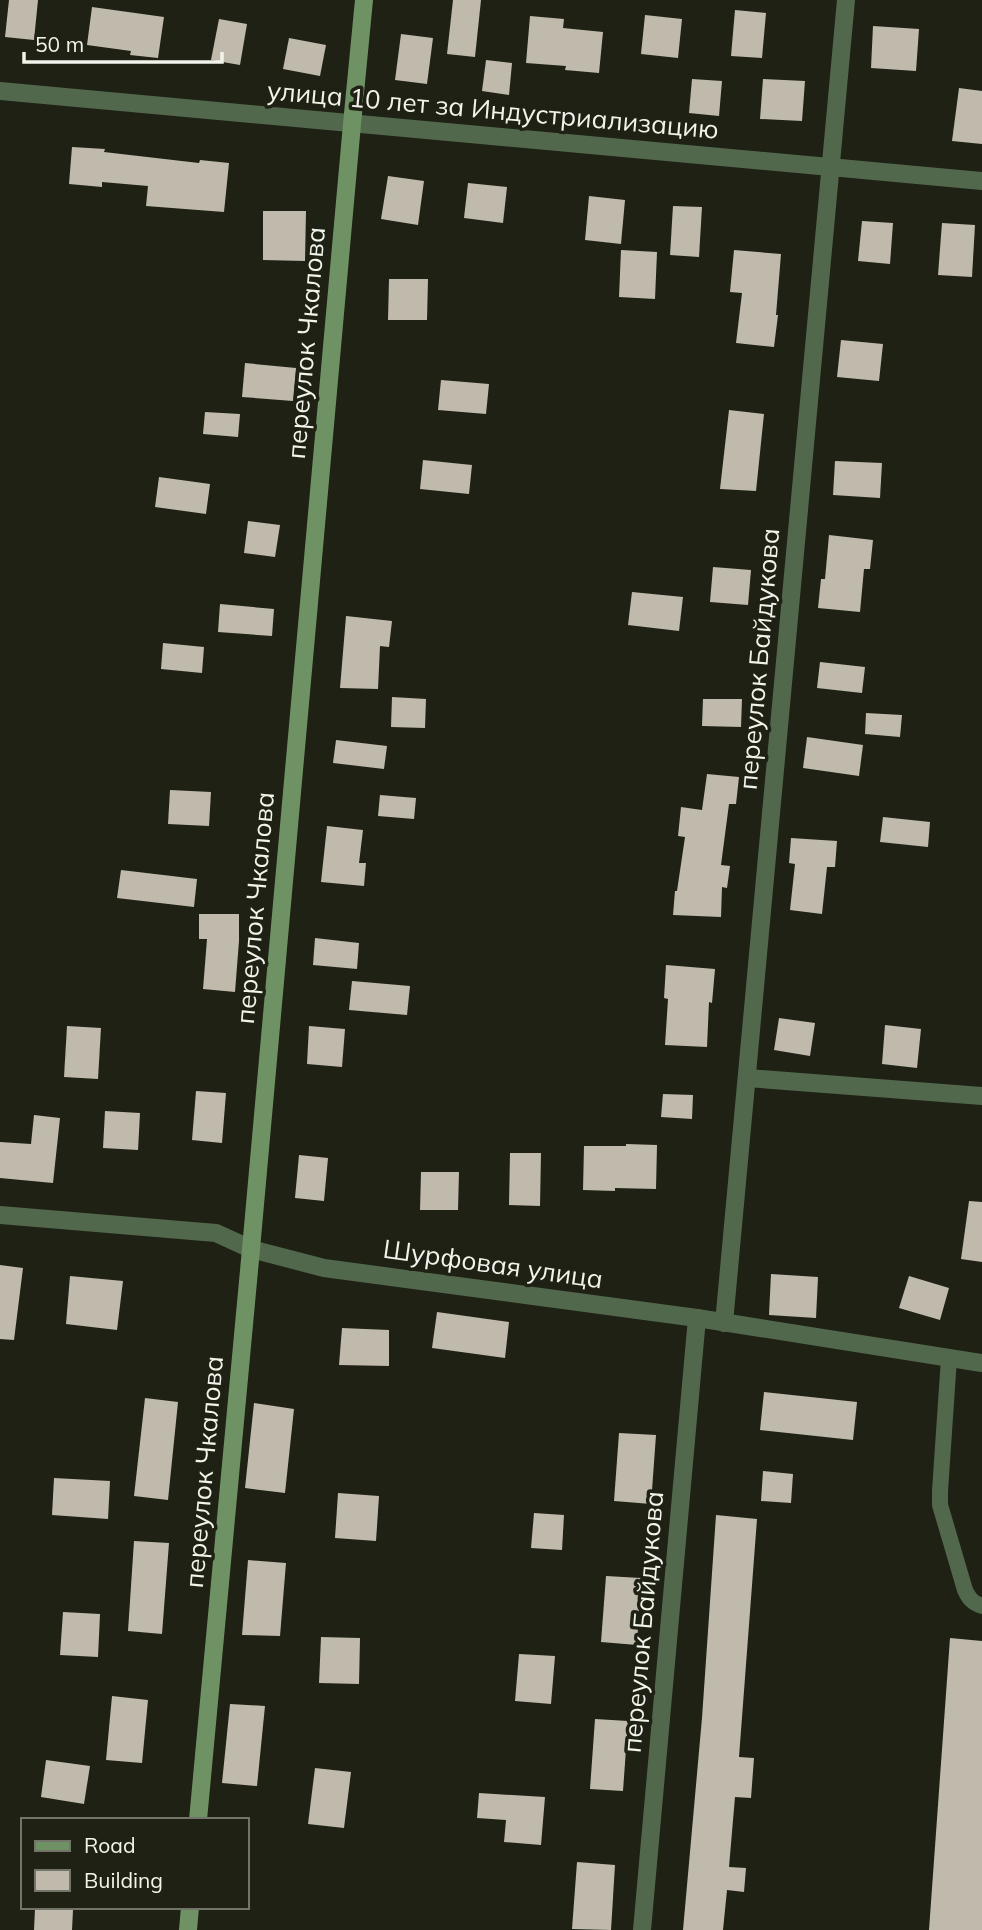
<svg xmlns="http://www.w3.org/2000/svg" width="982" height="1930" font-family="Mulish,sans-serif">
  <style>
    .building { fill: #c0baac }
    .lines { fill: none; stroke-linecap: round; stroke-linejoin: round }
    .lane { stroke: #52684c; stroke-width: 16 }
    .street { stroke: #52684c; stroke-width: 18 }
    .secondary { stroke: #6f9264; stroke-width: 18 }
    .labels { text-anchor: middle; stroke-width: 7; stroke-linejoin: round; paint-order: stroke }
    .street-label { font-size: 26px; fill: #f2f4ec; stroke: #1f2115 }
  </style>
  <rect width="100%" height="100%" fill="#1f2115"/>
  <g class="building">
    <path d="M 9,0 L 38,0 L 34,40 L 5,37 Z"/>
    <path d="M 453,0 L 481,0 L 475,57 L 447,54 Z"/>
    <path d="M 92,7 L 164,17 L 158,58 L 130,55 L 131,51 L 87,45 Z"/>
    <path d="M 735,10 L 766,13 L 762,58 L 731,56 Z"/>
    <path d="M 645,15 L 682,19 L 678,58 L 641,54 Z"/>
    <path d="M 530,16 L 564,19 L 563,28 L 603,32 L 599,73 L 565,70 L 566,66 L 526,63 Z"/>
    <path d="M 219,19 L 247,24 L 240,65 L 211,60 Z"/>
    <path d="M 873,26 L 919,29 L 916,71 L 871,68 Z"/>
    <path d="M 401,34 L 433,38 L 427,84 L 395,80 Z"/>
    <path d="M 289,38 L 326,45 L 320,76 L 283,69 Z"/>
    <path d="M 486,60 L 512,63 L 509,95 L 482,91 Z"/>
    <path d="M 692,79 L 722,81 L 719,116 L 689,113 Z"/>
    <path d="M 763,79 L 805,81 L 802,121 L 760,119 Z"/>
    <path d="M 959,88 L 982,91 L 982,144 L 952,141 Z"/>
    <path d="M 72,147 L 105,149 L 104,152 L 199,163 L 200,160 L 229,163 L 224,212 L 146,206 L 148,186 L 102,182 L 102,187 L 69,184 Z"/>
    <path d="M 388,176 L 424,181 L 418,225 L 381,219 Z"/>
    <path d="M 468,183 L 507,187 L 503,223 L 464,218 Z"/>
    <path d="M 589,196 L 625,200 L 621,244 L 585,240 Z"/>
    <path d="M 673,206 L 702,207 L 699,257 L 670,255 Z"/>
    <path d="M 263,211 L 306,211 L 305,261 L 263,260 Z"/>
    <path d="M 862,221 L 893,223 L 890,264 L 858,261 Z"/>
    <path d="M 942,223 L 975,225 L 972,277 L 938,275 Z"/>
    <path d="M 621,250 L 657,252 L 655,299 L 619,297 Z"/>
    <path d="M 734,250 L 781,254 L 776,315 L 778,315 L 774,347 L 736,343 L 742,293 L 730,292 Z"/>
    <path d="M 389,279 L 428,279 L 427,320 L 388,320 Z"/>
    <path d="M 841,340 L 883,344 L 879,381 L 837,377 Z"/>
    <path d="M 245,363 L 296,368 L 293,401 L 242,397 Z"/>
    <path d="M 441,380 L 489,384 L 486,414 L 438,410 Z"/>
    <path d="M 729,410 L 764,414 L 756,491 L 720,489 Z"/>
    <path d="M 205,412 L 240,414 L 238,437 L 203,434 Z"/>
    <path d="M 423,460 L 472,465 L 469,494 L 420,489 Z"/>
    <path d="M 835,461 L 882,463 L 880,498 L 833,495 Z"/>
    <path d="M 159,477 L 210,484 L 206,514 L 155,507 Z"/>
    <path d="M 248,521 L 280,525 L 275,557 L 244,553 Z"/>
    <path d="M 829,535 L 873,540 L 870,569 L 864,569 L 860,612 L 818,608 L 821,579 L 825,579 Z"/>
    <path d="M 713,567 L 751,570 L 748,605 L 710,602 Z"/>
    <path d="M 632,592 L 683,597 L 679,631 L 628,625 Z"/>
    <path d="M 220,604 L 274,609 L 272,636 L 218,632 Z"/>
    <path d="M 346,616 L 392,621 L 389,647 L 380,646 L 378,689 L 340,688 Z"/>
    <path d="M 163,643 L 204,647 L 202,673 L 161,669 Z"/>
    <path d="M 820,662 L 865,667 L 862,693 L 817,688 Z"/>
    <path d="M 392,697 L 426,699 L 425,728 L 391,727 Z"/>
    <path d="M 703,699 L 742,699 L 741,727 L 702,726 Z"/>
    <path d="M 866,713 L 902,715 L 900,737 L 865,734 Z"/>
    <path d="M 807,737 L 863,745 L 859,776 L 803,768 Z"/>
    <path d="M 336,740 L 387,746 L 384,769 L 333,763 Z"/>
    <path d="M 707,774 L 739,777 L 736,804 L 729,804 L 721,865 L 730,866 L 727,888 L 722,887 L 721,917 L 673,915 L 675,891 L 677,891 L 685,837 L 678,836 L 681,807 L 702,810 Z"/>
    <path d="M 170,790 L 211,792 L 209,826 L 168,824 Z"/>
    <path d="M 380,795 L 416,798 L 414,819 L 378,816 Z"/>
    <path d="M 883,817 L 930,822 L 928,847 L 880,842 Z"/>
    <path d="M 327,826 L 363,830 L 359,863 L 366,863 L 364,886 L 321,882 Z"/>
    <path d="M 791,838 L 837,841 L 835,867 L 827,867 L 822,914 L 790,910 L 795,864 L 789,863 Z"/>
    <path d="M 121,870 L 197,879 L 194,907 L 117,898 Z"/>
    <path d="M 199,914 L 239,914 L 239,941 L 235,992 L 203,989 L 207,939 L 199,939 Z"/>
    <path d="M 315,938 L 359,943 L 357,969 L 313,965 Z"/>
    <path d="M 666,965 L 715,969 L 712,1003 L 709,1002 L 707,1047 L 665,1045 L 668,999 L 664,998 Z"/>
    <path d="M 352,981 L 410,986 L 407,1015 L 349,1010 Z"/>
    <path d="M 779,1018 L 815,1023 L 810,1056 L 774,1050 Z"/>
    <path d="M 885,1025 L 921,1029 L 917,1068 L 882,1064 Z"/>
    <path d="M 67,1026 L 101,1028 L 98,1079 L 64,1077 Z"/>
    <path d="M 309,1026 L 345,1029 L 342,1067 L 307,1064 Z"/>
    <path d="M 196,1091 L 226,1093 L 222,1143 L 192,1140 Z"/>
    <path d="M 663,1094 L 693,1095 L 692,1119 L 661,1117 Z"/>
    <path d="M 105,1111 L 140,1113 L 138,1150 L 103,1148 Z"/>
    <path d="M 34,1115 L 60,1118 L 53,1183 L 0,1178 L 0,1142 L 31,1144 Z"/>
    <path d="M 626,1144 L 657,1145 L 656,1189 L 615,1188 L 615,1191 L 583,1190 L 584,1146 L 626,1146 Z"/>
    <path d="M 510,1153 L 541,1153 L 540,1206 L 509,1205 Z"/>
    <path d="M 299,1155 L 328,1158 L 324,1201 L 295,1198 Z"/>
    <path d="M 421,1172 L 459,1172 L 458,1210 L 420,1210 Z"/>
    <path d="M 969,1201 L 982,1202 L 982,1262 L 961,1259 Z"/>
    <path d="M 0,1265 L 23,1268 L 14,1340 L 0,1339 Z"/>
    <path d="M 771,1274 L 818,1277 L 816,1318 L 769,1315 Z"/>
    <path d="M 70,1276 L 123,1281 L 117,1330 L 66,1324 Z"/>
    <path d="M 909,1276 L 949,1288 L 940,1320 L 899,1308 Z"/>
    <path d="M 437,1312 L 509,1322 L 505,1358 L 432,1348 Z"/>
    <path d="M 342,1328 L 389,1330 L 389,1366 L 339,1365 Z"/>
    <path d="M 764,1392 L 857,1402 L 853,1440 L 760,1430 Z"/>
    <path d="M 145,1398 L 178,1402 L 168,1500 L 134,1496 Z"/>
    <path d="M 254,1403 L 294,1409 L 285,1493 L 245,1488 Z"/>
    <path d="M 619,1433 L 656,1435 L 651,1504 L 614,1501 Z"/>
    <path d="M 763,1471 L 793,1474 L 791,1503 L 761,1501 Z"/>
    <path d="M 54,1478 L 110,1481 L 108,1519 L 52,1515 Z"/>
    <path d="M 338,1493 L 379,1496 L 376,1541 L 335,1538 Z"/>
    <path d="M 534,1513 L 564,1515 L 562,1550 L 531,1548 Z"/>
    <path d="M 716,1515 L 757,1519 L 739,1757 L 754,1758 L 751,1798 L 735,1797 L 729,1867 L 746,1868 L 744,1892 L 727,1890 L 723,1930 L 683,1930 L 702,1718 Z"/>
    <path d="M 134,1541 L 169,1543 L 162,1634 L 128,1631 Z"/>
    <path d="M 248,1560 L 286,1563 L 280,1636 L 242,1635 Z"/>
    <path d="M 606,1576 L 641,1578 L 637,1645 L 601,1642 Z"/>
    <path d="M 63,1612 L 100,1614 L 98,1657 L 60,1655 Z"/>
    <path d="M 321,1637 L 360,1638 L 359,1684 L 319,1683 Z"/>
    <path d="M 950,1638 L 982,1641 L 982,1930 L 929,1930 Z"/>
    <path d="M 519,1654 L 555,1656 L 551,1704 L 515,1701 Z"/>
    <path d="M 112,1696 L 148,1700 L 142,1763 L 106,1760 Z"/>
    <path d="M 230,1704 L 265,1706 L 257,1786 L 222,1783 Z"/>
    <path d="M 595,1719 L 628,1721 L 623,1791 L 590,1789 Z"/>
    <path d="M 46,1760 L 90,1766 L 84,1804 L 41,1797 Z"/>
    <path d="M 315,1768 L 351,1772 L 344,1828 L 308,1824 Z"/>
    <path d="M 479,1793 L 545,1797 L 541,1845 L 504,1842 L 506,1820 L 477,1818 Z"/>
    <path d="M 577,1862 L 615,1865 L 611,1930 L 572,1929 Z"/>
    <path d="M 35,1909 L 73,1910 L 72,1930 L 34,1930 Z"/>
  </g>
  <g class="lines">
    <path class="lane" d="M 949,1358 L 940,1491 L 940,1505 L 965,1590 C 969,1599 973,1603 982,1606"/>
    <g class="street">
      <path d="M 0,91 L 982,181"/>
      <path d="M 747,1078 L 982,1096"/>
      <path d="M 0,1215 L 216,1233 L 251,1249 L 324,1268 L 697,1318 L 982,1363"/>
      <path d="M 724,1323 L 846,0"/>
      <path d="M 642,1930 L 697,1318"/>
    </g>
    <g class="secondary">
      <path d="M 198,1820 L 251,1249 L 352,124 L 364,0"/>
      <path d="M 188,1930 L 190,1907"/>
    </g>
  </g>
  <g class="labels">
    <g class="street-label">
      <text transform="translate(493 110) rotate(5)" y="9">улица 10 лет за Индустриализацию</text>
      <text transform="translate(306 343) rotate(-85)" y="9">переулок Чкалова</text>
      <text transform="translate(759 659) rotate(-85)" y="9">переулок Байдукова</text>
      <text transform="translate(255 908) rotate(-85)" y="9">переулок Чкалова</text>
      <text transform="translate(493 1264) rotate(8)" y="9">Шурфовая улица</text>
      <text transform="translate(204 1472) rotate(-85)" y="9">переулок Чкалова</text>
      <text transform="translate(643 1622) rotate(-85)" y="9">переулок Байдукова</text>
    </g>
  </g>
  <rect x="21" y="1818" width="228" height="91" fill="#1f2115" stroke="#73756b" stroke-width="2"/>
  <rect x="35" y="1841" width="35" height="10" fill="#6f9264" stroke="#73756b" stroke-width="2"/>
  <text x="84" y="1853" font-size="21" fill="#f2f4ec">Road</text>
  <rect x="35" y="1870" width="35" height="21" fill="#c0baac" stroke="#73756b" stroke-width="2"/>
  <text x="84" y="1888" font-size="21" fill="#f2f4ec">Building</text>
  <path d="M24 52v10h198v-10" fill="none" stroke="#f2f4ec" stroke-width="3.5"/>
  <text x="35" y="52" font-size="21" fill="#f2f4ec" stroke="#1f2115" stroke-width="5" paint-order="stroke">50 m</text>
</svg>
